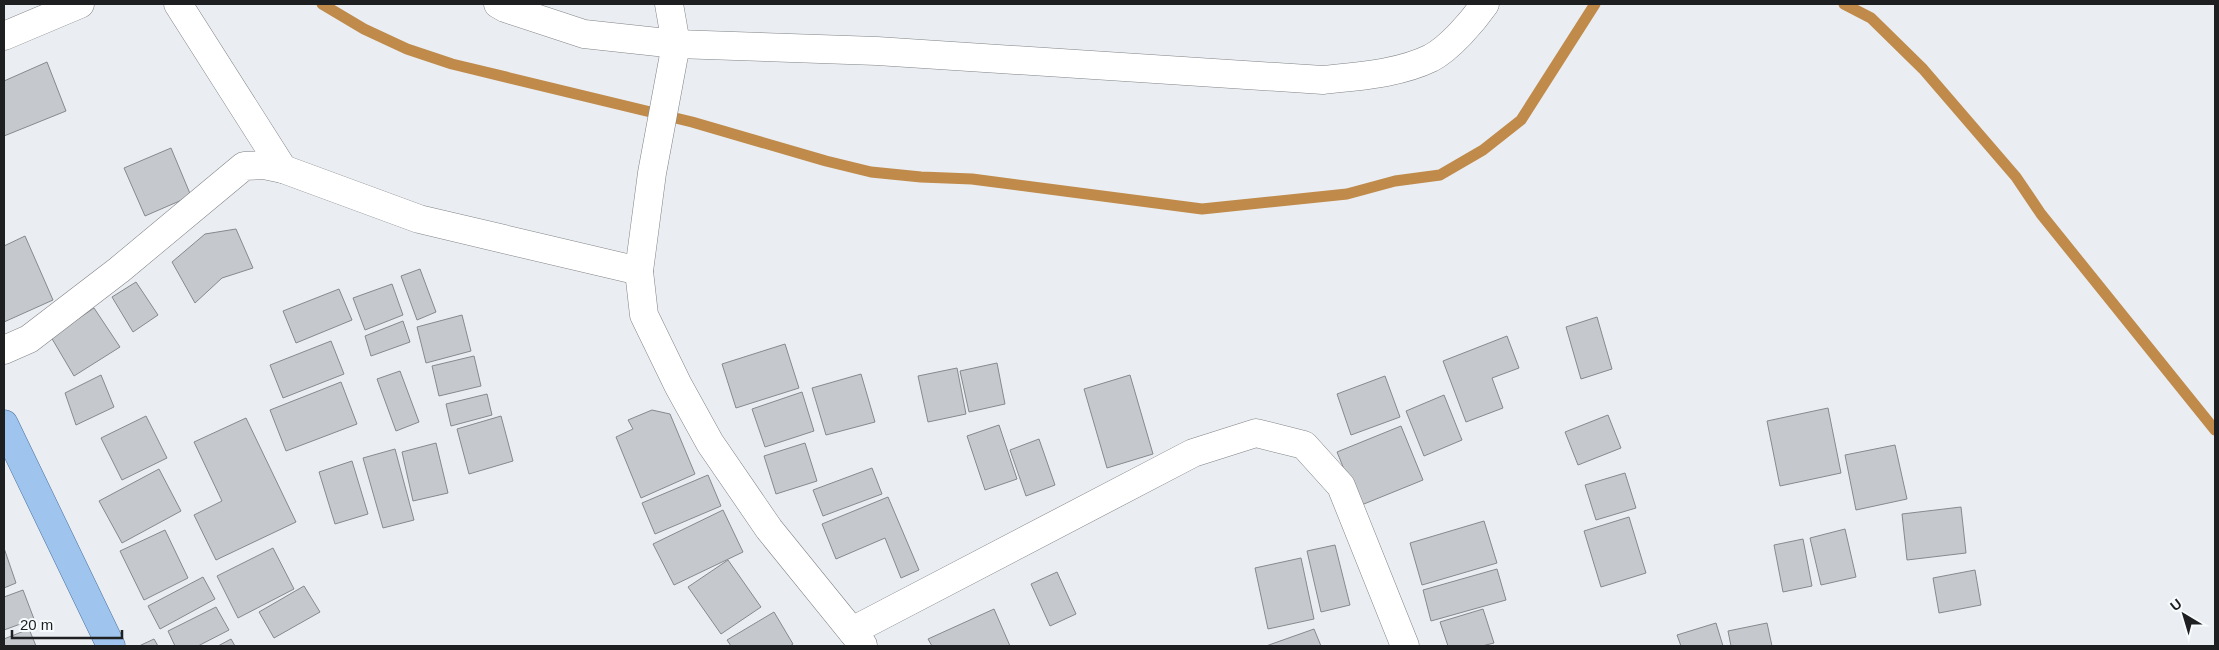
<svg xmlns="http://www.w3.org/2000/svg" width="2219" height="650" font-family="Helvetica,sans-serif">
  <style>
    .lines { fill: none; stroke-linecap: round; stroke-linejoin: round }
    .stream { stroke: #bf8a4a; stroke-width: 11 }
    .building { fill: #c5c8cc; stroke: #878a8d }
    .minor-casing { stroke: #808386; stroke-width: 29 }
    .major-casing { stroke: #48719f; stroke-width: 29 }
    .minor { stroke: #fff; stroke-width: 28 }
    .major { stroke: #9fc4ee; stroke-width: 28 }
  </style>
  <rect width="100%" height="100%" fill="#eaedf1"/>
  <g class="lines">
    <g class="stream">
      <path d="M 322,4 L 364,29 L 407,49 L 452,64 L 692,122 L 826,161 L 871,172 L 921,177 L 972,179 L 1202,209 L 1347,194 L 1395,181 L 1440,175 L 1483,150 L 1521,120 L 1595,4"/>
      <path d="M 1844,4 L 1871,18 L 1923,69 L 2016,177 L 2041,214 L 2215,430"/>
    </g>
  </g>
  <g class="building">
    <path d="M 47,62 L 66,111 L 4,136 L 4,81 Z"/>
    <path d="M 171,148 L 191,196 L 145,216 L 124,168 Z"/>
    <path d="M 236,229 L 253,268 L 222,278 L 195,303 L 172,262 L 205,234 Z"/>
    <path d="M 25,236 L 53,300 L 4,322 L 4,246 Z"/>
    <path d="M 420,269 L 436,312 L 417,320 L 401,276 Z"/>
    <path d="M 136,282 L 158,315 L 133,332 L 112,297 Z"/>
    <path d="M 392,284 L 403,315 L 365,330 L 353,298 Z"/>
    <path d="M 339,289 L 352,320 L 296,343 L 283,311 Z"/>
    <path d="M 94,308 L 120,347 L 74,376 L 51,337 Z"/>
    <path d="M 462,315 L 471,351 L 426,363 L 417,327 Z"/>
    <path d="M 1597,317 L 1612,369 L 1581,379 L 1566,327 Z"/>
    <path d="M 403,321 L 410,342 L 371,356 L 365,336 Z"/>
    <path d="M 1507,336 L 1519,368 L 1492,378 L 1503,408 L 1466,422 L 1443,361 Z"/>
    <path d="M 331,341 L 344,374 L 283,398 L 270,365 Z"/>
    <path d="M 785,344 L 799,388 L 736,408 L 722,364 Z"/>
    <path d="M 474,356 L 481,386 L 439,396 L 432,366 Z"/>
    <path d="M 997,363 L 1005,404 L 969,412 L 960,371 Z"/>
    <path d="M 957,368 L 966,414 L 928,422 L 918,376 Z"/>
    <path d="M 400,371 L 419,422 L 396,431 L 377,379 Z"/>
    <path d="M 861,374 L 875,422 L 826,435 L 812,388 Z"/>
    <path d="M 101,375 L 114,407 L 76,425 L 65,393 Z"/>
    <path d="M 1130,375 L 1153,454 L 1107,468 L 1084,389 Z"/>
    <path d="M 1385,376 L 1400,417 L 1351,435 L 1337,394 Z"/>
    <path d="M 341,382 L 357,424 L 286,451 L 270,410 Z"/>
    <path d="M 802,392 L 814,431 L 765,447 L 752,409 Z"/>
    <path d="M 487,394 L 492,415 L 451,426 L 446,404 Z"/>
    <path d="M 1444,395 L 1462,440 L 1424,456 L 1406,411 Z"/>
    <path d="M 1828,408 L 1841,473 L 1780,486 L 1767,421 Z"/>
    <path d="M 652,410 L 670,414 L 695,474 L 641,498 L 616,437 L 633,429 L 628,420 Z"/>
    <path d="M 1608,415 L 1621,448 L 1578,465 L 1565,432 Z"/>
    <path d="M 146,416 L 167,458 L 122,480 L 101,438 Z"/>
    <path d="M 501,416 L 513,461 L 469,474 L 457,429 Z"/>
    <path d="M 246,418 L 296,522 L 216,560 L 194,515 L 222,501 L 194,442 Z"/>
    <path d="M 999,425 L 1017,479 L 985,490 L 967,436 Z"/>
    <path d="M 1401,426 L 1423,480 L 1359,506 L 1337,452 Z"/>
    <path d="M 1039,439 L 1055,485 L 1026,496 L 1010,450 Z"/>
    <path d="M 436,443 L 448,493 L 413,501 L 402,452 Z"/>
    <path d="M 805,443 L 817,481 L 776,494 L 764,456 Z"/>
    <path d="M 1895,445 L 1907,499 L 1856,510 L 1845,455 Z"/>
    <path d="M 395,449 L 414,520 L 383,528 L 363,458 Z"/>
    <path d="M 352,461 L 368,514 L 335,524 L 319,472 Z"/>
    <path d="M 872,468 L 882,494 L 823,516 L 813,490 Z"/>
    <path d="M 159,469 L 181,511 L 122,543 L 99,501 Z"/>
    <path d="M 1625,473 L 1636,508 L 1596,520 L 1585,485 Z"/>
    <path d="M 708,475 L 721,506 L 655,534 L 642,503 Z"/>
    <path d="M 888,497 L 919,570 L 901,578 L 885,538 L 836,559 L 822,524 Z"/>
    <path d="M 1961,507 L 1966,553 L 1907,560 L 1902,514 Z"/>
    <path d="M 723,510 L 743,552 L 674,585 L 653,544 Z"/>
    <path d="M 1629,517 L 1646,573 L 1601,587 L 1584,531 Z"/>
    <path d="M 1484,521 L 1497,563 L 1422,585 L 1410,543 Z"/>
    <path d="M 1845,529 L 1856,577 L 1821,585 L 1810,538 Z"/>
    <path d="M 165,530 L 188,578 L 144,600 L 120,551 Z"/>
    <path d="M 1803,539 L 1812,586 L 1783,592 L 1774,545 Z"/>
    <path d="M 1335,545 L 1350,605 L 1321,612 L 1307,551 Z"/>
    <path d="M 4,548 L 16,583 L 4,588 Z"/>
    <path d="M 273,548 L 294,589 L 238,618 L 217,576 Z"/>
    <path d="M 1301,558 L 1314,619 L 1268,629 L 1255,568 Z"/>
    <path d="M 728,560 L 761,607 L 721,634 L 688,587 Z"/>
    <path d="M 1497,569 L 1506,600 L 1431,621 L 1423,590 Z"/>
    <path d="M 1975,570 L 1981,605 L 1939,613 L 1933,578 Z"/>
    <path d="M 1057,572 L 1076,614 L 1050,626 L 1031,584 Z"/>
    <path d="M 203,577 L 215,599 L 160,629 L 148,606 Z"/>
    <path d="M 304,586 L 320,612 L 274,638 L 259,612 Z"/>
    <path d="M 23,590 L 34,619 L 4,630 L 4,597 Z"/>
    <path d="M 216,607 L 229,630 L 198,646 L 175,646 L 168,631 Z"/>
    <path d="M 994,609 L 1010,646 L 932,646 L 928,639 Z"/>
    <path d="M 1483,609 L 1494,643 L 1482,646 L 1448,646 L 1440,622 Z"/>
    <path d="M 774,612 L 793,644 L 790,646 L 731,646 L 727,640 Z"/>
    <path d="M 1716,623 L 1723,646 L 1681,646 L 1677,635 Z"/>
    <path d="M 1767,623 L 1772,646 L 1731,646 L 1728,631 Z"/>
    <path d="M 29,629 L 36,646 L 4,646 L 4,639 Z"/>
    <path d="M 1314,629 L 1321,646 L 1266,646 Z"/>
    <path d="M 154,639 L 158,646 L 139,646 Z"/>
    <path d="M 231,639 L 235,646 L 218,646 Z"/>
  </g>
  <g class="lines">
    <defs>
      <g id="minor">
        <path d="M 178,4 L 283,169"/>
        <path d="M 498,4 L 505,8 L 584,34 L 676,44 L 877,51 L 1323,80 C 1359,76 1398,74 1431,58 C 1450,48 1473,21 1485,4"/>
        <path d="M 669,4 L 676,44 L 652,173 L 639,271 L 644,315 L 678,385 L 710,443 L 769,529 L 863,645"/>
        <path d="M 4,36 L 80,4"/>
        <path d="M 4,350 L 29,339 L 119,270 L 244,166 L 264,165 L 283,169 L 419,219 L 639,271"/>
        <path d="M 852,631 L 1193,453 L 1256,433 L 1304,445 L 1341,486 L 1405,646"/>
      </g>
      <path id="major" d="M 4,424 L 111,646"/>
    </defs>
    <use href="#minor" class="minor-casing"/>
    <use href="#major" class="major-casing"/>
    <use href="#minor" class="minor"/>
    <use href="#major" class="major"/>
  </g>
  <rect width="2219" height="650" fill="none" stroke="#1e1f20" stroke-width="10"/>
  <g transform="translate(2184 615) rotate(322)" stroke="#f8fbfe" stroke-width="4" paint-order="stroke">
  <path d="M0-4L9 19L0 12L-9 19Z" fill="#1e1f20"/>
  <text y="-8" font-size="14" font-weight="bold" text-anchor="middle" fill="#1e1f20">U</text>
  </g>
  <path d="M12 630v8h110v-8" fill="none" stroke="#1e1f20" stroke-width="2.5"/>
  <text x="20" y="630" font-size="15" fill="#1e1f20" stroke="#f8fbfe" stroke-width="4" paint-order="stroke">20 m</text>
</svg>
